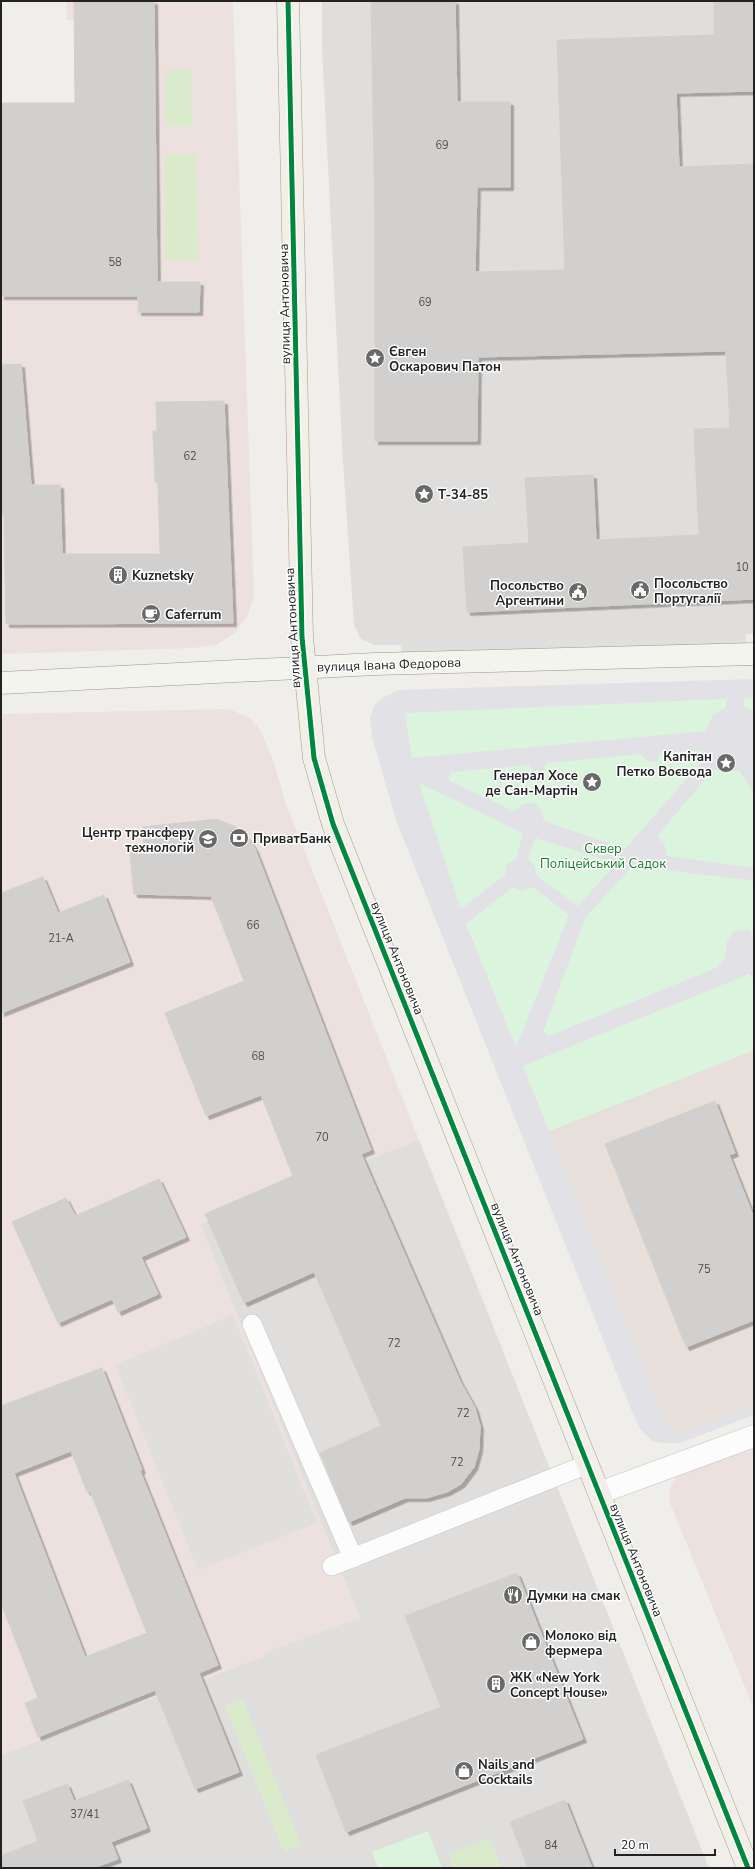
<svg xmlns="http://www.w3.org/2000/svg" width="755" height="1869" font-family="'Nunito Sans',sans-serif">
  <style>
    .residential { fill: #dfdedc }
    .commercial { fill: #ece1de }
    .military { fill: #e6dfda }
    .grass { fill: #daebcc }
    .park { fill: #dbf4dd }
    .parking { fill: #e0dfde }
    .plaza { fill: #e2e1e5; fill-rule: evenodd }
    .building { fill: #d2d0ce; stroke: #d3d0cc; fill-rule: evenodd; filter: url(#shadow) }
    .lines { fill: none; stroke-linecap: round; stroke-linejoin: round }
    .service-casing { stroke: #c7c6c5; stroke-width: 20 }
    .minor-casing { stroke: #c7c6c5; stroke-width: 23 }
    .secondary-casing { stroke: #969983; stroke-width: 23 }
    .primary-casing { stroke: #a59e87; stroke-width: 23 }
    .service { stroke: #fdfcfc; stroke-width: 19 }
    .minor { stroke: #fdfcfc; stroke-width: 22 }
    .secondary { stroke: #f3f4ed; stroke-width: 22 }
    .primary { stroke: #f2eee8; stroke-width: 22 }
    .cycleway-casing { stroke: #fff; stroke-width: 8 }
    .cycleway { stroke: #00873e; stroke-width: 5 }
    .labels { text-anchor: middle; stroke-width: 3; stroke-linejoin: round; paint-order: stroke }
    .number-label { font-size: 11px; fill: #4e4e4d }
    .street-label { font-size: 13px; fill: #222; stroke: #fff }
    .poi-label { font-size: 13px; font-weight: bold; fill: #222; stroke: #fff; text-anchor: start }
    .park-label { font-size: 13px; fill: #117f23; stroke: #fff }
  </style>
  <defs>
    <filter id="shadow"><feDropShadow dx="3.5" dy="3.5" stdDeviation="0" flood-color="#0004"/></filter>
  </defs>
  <rect width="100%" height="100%" fill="#efeeeb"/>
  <g class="residential">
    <path d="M 322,1 L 754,1 L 754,634 L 397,645 L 375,645 L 361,639 L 354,625 L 342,446 L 322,48 Z"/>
    <path d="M 419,1140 L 709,1868 L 1,1868 L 1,1755 L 361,1620 L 200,1224 Z"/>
  </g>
  <g class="commercial">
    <path d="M 66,1 L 233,1 L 254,595 L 248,615 L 235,633 L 216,645 L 193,648 L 1,654 L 1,103 L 75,103 L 74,20 L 67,20 Z"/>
    <path d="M 229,709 L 250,718 L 261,731 L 273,760 L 286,804 L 419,1140 L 200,1224 L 361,1620 L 1,1755 L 1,714 Z"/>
    <path d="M 754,1449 L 754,1709 L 670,1503 L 669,1493 L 672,1483 L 678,1475 Z"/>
  </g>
  <path class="military" d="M 754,1050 L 754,1405 L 672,1436 L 549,1131 Z"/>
  <g class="grass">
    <rect x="166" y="70" width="26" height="56"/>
    <path d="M 165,154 L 196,154 L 199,260 L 165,260 Z"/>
    <path d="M 243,1699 L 301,1845 L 284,1852 L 225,1706 Z"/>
    <path d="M 490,1838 L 502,1868 L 454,1868 L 448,1854 Z"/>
  </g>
  <g class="park">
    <path d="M 754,698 L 754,1050 L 549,1131 L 464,918 L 414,770 L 405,713 Z"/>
    <path d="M 428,1831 L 442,1868 L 378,1868 L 372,1852 Z"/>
  </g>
  <g class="parking">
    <path d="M 746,629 L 746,647 L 402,659 L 401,640 Z"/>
    <path d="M 233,1315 L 317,1523 L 198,1570 L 115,1365 Z"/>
    <path d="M 386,1608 L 405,1659 L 283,1704 L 264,1653 Z"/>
  </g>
  <path class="plaza" d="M 754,679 L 754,698 L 744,699 L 744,706 L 754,711 L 754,794 L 740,771 L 714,769 L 657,836 L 664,843 L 667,856 L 754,868 L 754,881 L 632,866 L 585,918 L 543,1032 L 549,1036 L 716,968 L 725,958 L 727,941 L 734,931 L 749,930 L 754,935 L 754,978 L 749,974 L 523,1066 L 672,1436 L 754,1405 L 754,1415 L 680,1443 L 662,1443 L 653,1441 L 640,1429 L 630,1407 L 396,820 L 372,737 L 370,718 L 375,704 L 379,700 L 398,690 ZM 726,699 L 726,707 L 713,715 L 706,731 L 412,758 L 405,713 ZM 702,750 L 705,758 L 625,849 L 544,821 L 541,809 L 534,803 L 523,804 L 514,811 L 450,781 L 448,776 L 452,772 L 529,765 L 534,771 L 543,771 L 547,763 L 641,754 L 647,761 L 657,761 L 660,753 ZM 419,783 L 523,833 L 516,859 L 507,864 L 505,875 L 461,909 ZM 535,838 L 616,863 L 616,864 L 578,906 L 537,876 L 534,864 L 528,859 ZM 513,887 L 522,891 L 533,887 L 569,915 L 516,1047 L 466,924 Z"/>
  <g class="building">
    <path d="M 74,1 L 154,1 L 157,282 L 200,282 L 199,312 L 138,312 L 138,296 L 1,296 L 1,103 L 75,103 Z"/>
    <path d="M 371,1 L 455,1 L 457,102 L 510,102 L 510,187 L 477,187 L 475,272 L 565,270 L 557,40 L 714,35 L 714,1 L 754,1 L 754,91 L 676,93 L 679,167 L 754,164 L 754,599 L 467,612 L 463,547 L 529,543 L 525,478 L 593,475 L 596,540 L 699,535 L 694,429 L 730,428 L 726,351 L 478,357 L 477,441 L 375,441 L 375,219 Z"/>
    <path d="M 21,364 L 31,485 L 60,485 L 62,554 L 160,554 L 158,482 L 155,482 L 153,431 L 157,431 L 156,402 L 224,401 L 233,623 L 6,624 L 4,515 L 1,515 L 1,365 Z"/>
    <path d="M 216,819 L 236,827 L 249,839 L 255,849 L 371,1150 L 361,1154 L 460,1381 L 475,1408 L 480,1426 L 479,1449 L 474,1467 L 461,1484 L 447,1492 L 426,1498 L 405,1498 L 349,1522 L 320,1453 L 381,1426 L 314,1272 L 244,1303 L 205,1214 L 293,1176 L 261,1095 L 206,1116 L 165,1013 L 244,981 L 211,896 L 134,894 L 129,846 L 144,848 L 143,827 Z"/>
    <path d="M 43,877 L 58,913 L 104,895 L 130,962 L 1,1013 L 1,893 Z"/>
    <path d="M 715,1101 L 735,1153 L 729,1155 L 754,1218 L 754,1320 L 686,1347 L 605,1144 Z"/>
    <path d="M 159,1179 L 186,1237 L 141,1257 L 158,1294 L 118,1312 L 112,1299 L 58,1323 L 12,1222 L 66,1198 L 75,1216 Z"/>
    <path d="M 102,1368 L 142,1470 L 140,1471 L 218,1665 L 199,1673 L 239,1772 L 195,1789 L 155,1690 L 38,1737 L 25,1703 L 38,1698 L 1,1603 L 1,1406 ZM 71,1451 L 87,1492 L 90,1491 L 147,1633 L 85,1657 L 14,1473 Z"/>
    <path d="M 517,1573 L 583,1739 L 346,1832 L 316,1755 L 441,1707 L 405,1616 Z"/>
    <path d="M 128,1780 L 147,1828 L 111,1842 L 118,1859 L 93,1868 L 1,1868 L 1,1856 L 38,1841 L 23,1801 L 67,1784 L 74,1801 Z"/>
    <path d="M 565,1800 L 592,1868 L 528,1868 L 510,1822 Z"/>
  </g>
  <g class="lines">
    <defs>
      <g id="service">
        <path d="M 252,1324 L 353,1558"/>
        <path d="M 332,1566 L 588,1464"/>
      </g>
      <path id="minor" d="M 599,1493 L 754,1436"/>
      <path id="secondary" d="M 1,683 L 375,664 L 754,654"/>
      <path id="primary" d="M 288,1 L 302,637 L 314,758 L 333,824 L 748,1868"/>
    </defs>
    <use href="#service" class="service-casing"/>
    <use href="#minor" class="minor-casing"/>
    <use href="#secondary" class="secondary-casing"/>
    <use href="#primary" class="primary-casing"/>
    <use href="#service" class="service"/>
    <use href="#minor" class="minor"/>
    <use href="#secondary" class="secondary"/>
    <use href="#primary" class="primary"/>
    <defs>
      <path id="cycleway" d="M 288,1 L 302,637 L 314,758 L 333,824 L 748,1868"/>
    </defs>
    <use href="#cycleway" class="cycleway-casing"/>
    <use href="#cycleway" class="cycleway"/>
  </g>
  <defs>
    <symbol id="sight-disc" viewBox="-11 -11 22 22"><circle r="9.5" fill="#6a6968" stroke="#fff"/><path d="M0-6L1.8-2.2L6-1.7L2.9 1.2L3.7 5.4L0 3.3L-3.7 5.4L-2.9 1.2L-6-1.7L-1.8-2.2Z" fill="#fff"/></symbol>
    <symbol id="building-disc" viewBox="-11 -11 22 22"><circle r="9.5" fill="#6a6968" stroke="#fff"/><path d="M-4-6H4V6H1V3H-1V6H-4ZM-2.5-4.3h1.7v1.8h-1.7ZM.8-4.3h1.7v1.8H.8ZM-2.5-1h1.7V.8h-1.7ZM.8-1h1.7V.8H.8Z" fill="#fff"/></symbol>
    <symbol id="civic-disc" viewBox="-11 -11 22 22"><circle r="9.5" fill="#6a6968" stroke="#fff"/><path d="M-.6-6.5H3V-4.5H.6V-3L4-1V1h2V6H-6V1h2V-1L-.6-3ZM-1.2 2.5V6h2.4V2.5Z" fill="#fff"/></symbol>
    <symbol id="cafe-disc" viewBox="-11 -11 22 22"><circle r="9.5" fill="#6a6968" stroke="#fff"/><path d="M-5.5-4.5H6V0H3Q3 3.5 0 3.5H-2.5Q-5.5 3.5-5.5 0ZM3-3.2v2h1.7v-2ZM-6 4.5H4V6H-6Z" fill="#fff"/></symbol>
    <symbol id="bank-disc" viewBox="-11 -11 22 22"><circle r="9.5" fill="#6a6968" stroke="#fff"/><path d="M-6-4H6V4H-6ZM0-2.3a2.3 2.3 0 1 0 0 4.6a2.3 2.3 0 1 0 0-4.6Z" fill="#fff"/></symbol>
    <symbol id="university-disc" viewBox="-11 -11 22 22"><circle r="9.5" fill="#6a6968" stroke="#fff"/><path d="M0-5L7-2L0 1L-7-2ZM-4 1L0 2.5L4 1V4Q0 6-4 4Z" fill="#fff"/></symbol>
    <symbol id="restaurant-disc" viewBox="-11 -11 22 22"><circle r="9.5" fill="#6a6968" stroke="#fff"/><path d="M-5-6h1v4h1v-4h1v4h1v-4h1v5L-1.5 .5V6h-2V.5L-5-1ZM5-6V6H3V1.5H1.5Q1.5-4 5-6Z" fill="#fff"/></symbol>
    <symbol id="shop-disc" viewBox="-11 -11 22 22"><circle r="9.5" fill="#6a6968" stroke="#fff"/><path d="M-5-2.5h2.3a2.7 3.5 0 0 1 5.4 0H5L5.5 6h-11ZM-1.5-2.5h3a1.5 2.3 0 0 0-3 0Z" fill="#fff"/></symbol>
  </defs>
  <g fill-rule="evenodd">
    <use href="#sight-disc" x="364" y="347" width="22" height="22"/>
    <use href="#sight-disc" x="413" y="483" width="22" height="22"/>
    <use href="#building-disc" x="107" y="564" width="22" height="22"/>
    <use href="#civic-disc" x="629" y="579" width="22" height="22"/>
    <use href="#civic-disc" x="567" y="581" width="22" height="22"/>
    <use href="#cafe-disc" x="140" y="603" width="22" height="22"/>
    <use href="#sight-disc" x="715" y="752" width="22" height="22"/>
    <use href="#sight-disc" x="581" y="771" width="22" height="22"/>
    <use href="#bank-disc" x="228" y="827" width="22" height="22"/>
    <use href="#university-disc" x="197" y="828" width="22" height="22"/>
    <use href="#restaurant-disc" x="502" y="1584" width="22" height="22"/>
    <use href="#shop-disc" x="520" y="1631" width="22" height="22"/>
    <use href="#building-disc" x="485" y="1673" width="22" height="22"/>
    <use href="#shop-disc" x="453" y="1760" width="22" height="22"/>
  </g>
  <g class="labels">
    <g class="number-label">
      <text x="442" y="149">69</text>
      <text x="115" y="266">58</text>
      <text x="425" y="306">69</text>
      <text x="190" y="460">62</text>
      <text x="742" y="571">10</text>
      <text x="253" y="929">66</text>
      <text x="61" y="942">21-А</text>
      <text x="258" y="1060">68</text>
      <text x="322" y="1141">70</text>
      <text x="704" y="1273">75</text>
      <text x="394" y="1347">72</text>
      <text x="463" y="1417">72</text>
      <text x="457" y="1466">72</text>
      <text x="85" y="1818">37/41</text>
      <text x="551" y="1849">84</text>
    </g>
    <g class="street-label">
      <text transform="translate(284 304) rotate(-91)" y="5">вулиця Антоновича</text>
      <text transform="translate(292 628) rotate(-93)" y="5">вулиця Антоновича</text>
      <text transform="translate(389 664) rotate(-2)" y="5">вулиця Івана Федорова</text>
      <text transform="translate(398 958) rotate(68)" y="5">вулиця Антоновича</text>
      <text transform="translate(518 1259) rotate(68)" y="5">вулиця Антоновича</text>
      <text transform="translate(637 1560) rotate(68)" y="5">вулиця Антоновича</text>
    </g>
    <g class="poi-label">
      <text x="389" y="356">Євген<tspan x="389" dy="15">Оскарович Патон</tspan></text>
      <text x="438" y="499">Т-34-85</text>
      <text x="132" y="580">Kuznetsky</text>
      <text x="654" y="588">Посольство<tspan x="654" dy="15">Португалії</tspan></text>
      <text x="564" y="590" text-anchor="end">Посольство<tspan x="564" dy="15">Аргентини</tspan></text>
      <text x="165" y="619">Caferrum</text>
      <text x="712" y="761" text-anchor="end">Капітан<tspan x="712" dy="15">Петко Воєвода</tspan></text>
      <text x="578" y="780" text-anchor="end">Генерал Хосе<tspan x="578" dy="15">де Сан-Мартін</tspan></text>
      <text x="194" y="837" text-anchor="end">Центр трансферу<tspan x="194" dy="15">технологій</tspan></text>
      <text x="253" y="843">ПриватБанк</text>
      <text x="527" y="1600">Думки на смак</text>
      <text x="545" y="1640">Молоко від<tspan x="545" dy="15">фермера</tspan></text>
      <text x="510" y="1682">ЖК «New York<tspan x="510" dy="15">Concept House»</tspan></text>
      <text x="478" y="1769">Nails and<tspan x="478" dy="15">Cocktails</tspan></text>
    </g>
    <g class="park-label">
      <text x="603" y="853">Сквер<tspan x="603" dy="15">Поліцейський Садок</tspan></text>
    </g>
  </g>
  <rect width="755" height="1869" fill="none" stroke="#222222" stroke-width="4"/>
  <path d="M615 1849v6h100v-6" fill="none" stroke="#222222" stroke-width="2"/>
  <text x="621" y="1849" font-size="12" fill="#222222" stroke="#ffffff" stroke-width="3" paint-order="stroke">20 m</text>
</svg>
